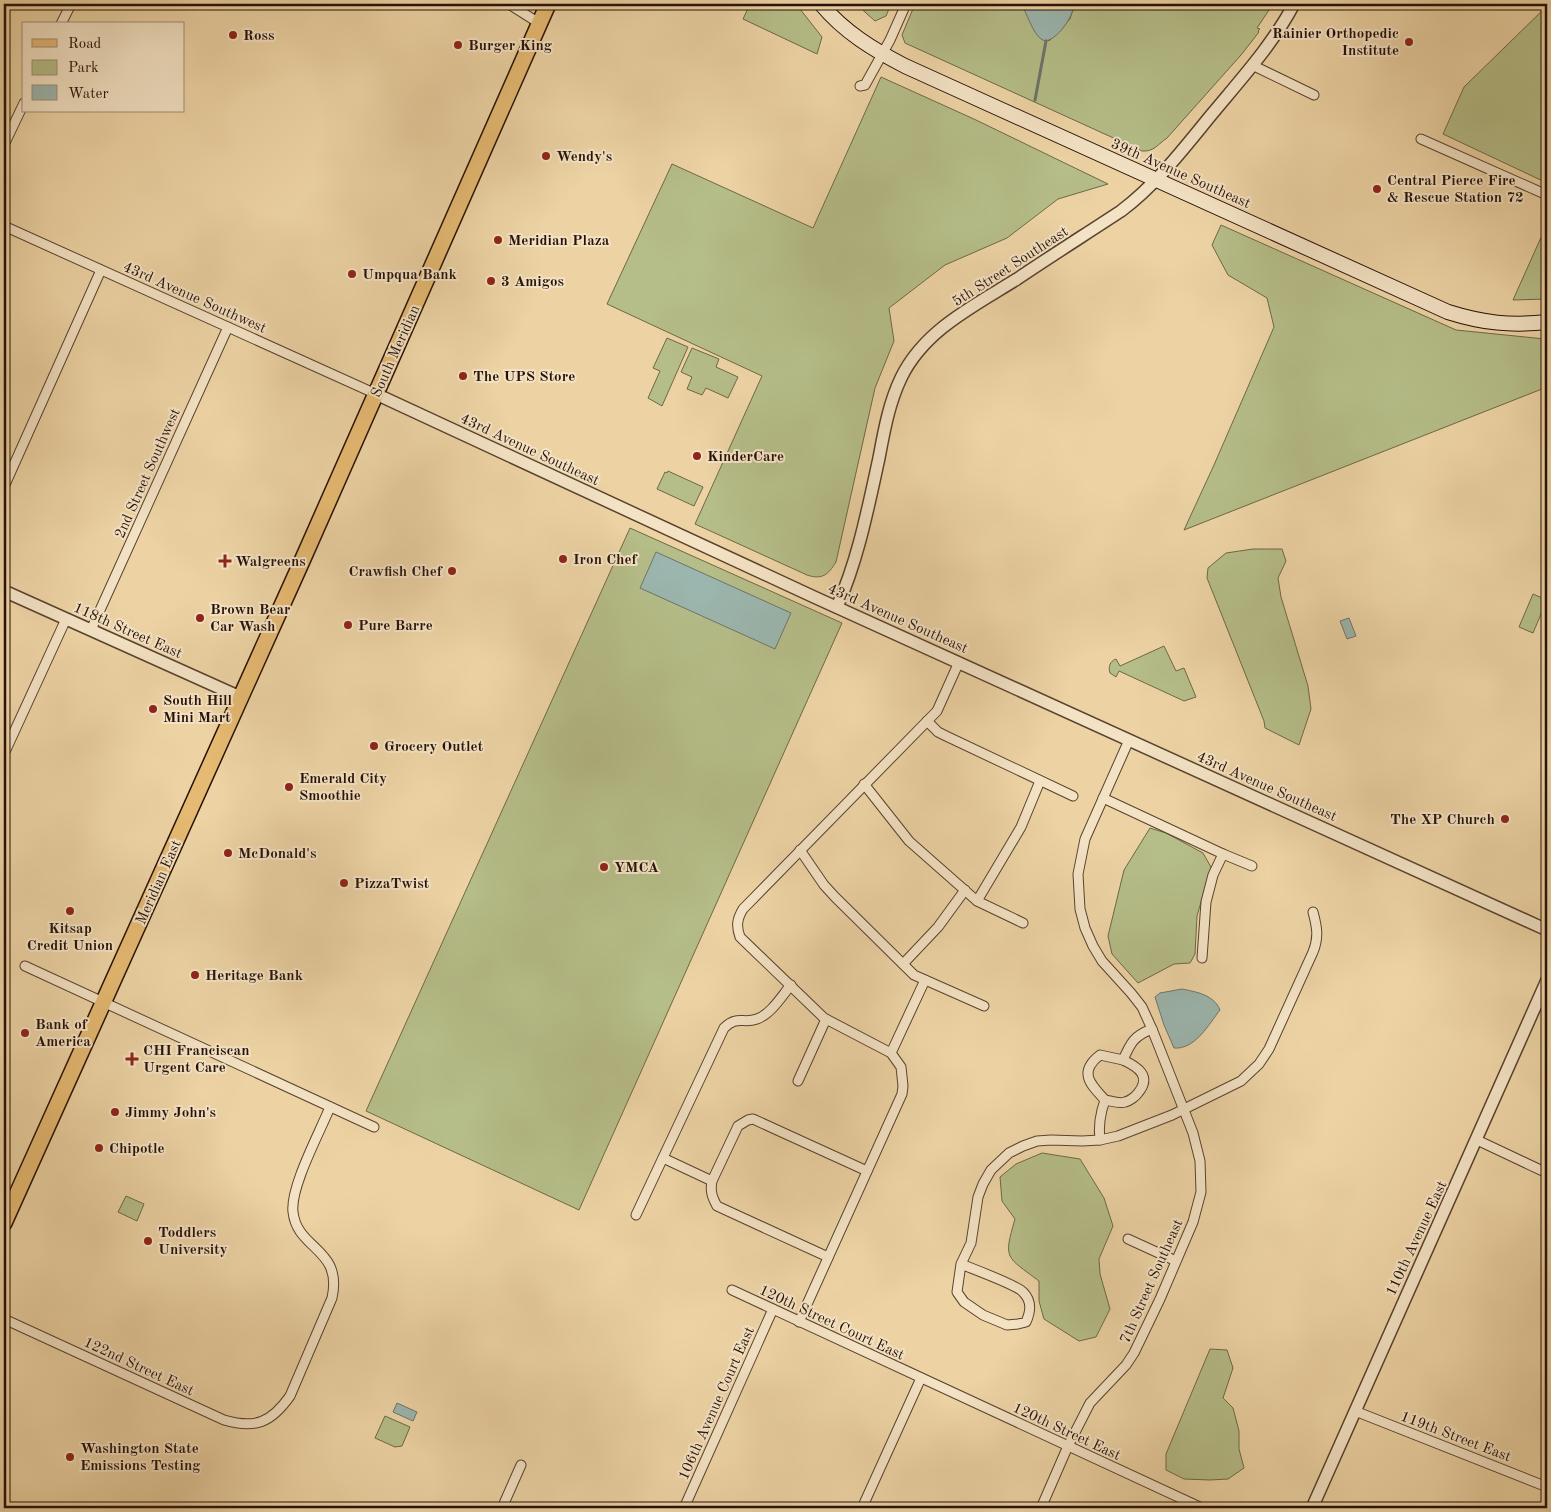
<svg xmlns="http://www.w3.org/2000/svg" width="1551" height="1512" font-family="'Old Standard TT',serif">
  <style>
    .green { fill: #b5bd88; stroke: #6e6748 }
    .water { fill: #9bb6ae; stroke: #6d746b }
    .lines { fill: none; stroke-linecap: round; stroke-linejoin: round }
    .stream { stroke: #6d746b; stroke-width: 3 }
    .minor-casing { stroke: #58422e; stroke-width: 11 }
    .tertiary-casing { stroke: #58422e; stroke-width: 14 }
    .secondary-casing { stroke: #271107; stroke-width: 16 }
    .primary-casing { stroke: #271107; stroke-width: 18 }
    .minor { stroke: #f3e2c4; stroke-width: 9 }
    .tertiary { stroke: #f3e2c4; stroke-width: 11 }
    .secondary { stroke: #f3e2c4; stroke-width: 14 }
    .primary { stroke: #e6ba72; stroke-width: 15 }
    .poi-dot { fill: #8f2418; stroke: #f3e2c4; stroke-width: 2 }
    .labels { text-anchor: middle; stroke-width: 4; stroke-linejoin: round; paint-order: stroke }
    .poi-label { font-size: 15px; font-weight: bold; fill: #271107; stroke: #f3e2c4; text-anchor: start }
    .street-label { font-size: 15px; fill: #271107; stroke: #f3e2c4 }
  </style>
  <rect width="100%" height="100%" fill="#edd3a4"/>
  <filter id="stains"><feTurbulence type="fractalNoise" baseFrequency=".004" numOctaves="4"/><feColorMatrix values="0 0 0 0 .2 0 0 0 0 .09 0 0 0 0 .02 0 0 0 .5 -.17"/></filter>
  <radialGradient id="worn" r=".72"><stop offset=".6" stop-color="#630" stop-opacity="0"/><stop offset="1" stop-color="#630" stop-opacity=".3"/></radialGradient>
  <g class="green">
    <path d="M 750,4 L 796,4 L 822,37 L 817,54 L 743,19 Z"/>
    <path d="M 856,4 L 891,4 L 886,16 L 875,21 Z"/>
    <path d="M 915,4 L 1022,4 L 1036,33 L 1049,41 L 1070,19 L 1074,6 L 1073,4 L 1273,4 L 1257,28 L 1260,29 L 1258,31 L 1259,32 L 1241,55 L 1167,138 C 1158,144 1154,152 1142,151 L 905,43 L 902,35 Z"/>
    <path d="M 1547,6 L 1547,183 L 1443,134 L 1464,87 Z"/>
    <path d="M 881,77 L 976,120 L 1108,184 L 1058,199 L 1007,238 L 945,265 L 889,308 L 894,341 L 875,388 L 836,562 C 828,575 822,580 807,575 L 695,524 L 762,376 L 607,304 L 672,164 L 813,228 Z"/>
    <path d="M 1547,224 L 1547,299 L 1513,300 Z"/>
    <path d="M 1221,225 L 1456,330 L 1545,339 L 1547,345 L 1547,387 L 1184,530 L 1214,465 L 1274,327 L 1267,298 L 1228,275 L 1212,245 Z"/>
    <path d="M 667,338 L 688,347 L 662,406 L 648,398 L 660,371 L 653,368 Z"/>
    <path d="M 692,348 L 719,359 L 716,367 L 738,377 L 728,398 L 706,388 L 702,395 L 687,389 L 692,377 L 681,372 Z"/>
    <path d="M 668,471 L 703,487 L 694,506 L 657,489 L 665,472 L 667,473 Z"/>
    <path d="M 630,528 L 842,623 L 579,1210 L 366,1111 Z"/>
    <path d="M 1253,549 L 1282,549 L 1286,561 L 1278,578 L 1281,597 L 1308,686 L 1311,709 L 1299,745 L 1265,728 L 1264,721 L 1207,578 L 1208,568 L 1226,553 Z"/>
    <path d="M 1533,594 L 1547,600 L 1533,633 L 1519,627 Z"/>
    <path d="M 1164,646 L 1176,671 L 1184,668 L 1196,697 L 1184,701 L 1119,671 L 1116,677 L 1110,673 C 1108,667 1110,661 1116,659 L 1120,666 Z"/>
    <path d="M 1150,828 L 1166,833 L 1203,853 L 1211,867 L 1197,916 L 1195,954 L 1190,963 L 1174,964 L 1138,983 L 1112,954 L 1108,936 L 1124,870 Z"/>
    <path d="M 1042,1153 L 1080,1159 L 1104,1198 L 1113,1226 L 1099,1259 L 1100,1274 L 1110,1309 L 1096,1337 L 1079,1341 L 1044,1319 L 1039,1301 L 1039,1281 C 1006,1256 1003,1260 1015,1219 L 1002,1201 L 1000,1177 L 1016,1164 Z"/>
    <path d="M 126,1196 L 144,1204 L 137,1221 L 118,1212 Z"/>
    <path d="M 1210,1349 L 1227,1350 L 1233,1368 L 1223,1398 L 1233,1408 L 1239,1431 L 1239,1449 L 1244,1468 L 1228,1479 L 1210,1480 L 1184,1479 L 1166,1470 L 1166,1454 Z"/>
    <path d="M 385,1416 L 410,1427 L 402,1446 L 395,1447 L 375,1438 Z"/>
  </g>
  <g class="water">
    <path d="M 1022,4 L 1073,4 C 1076,15 1052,48 1041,39 C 1033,33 1026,13 1022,4 Z"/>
    <path d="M 656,552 L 791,613 L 775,649 L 640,588 Z"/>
    <path d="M 1349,618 L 1356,636 L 1347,639 L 1340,621 Z"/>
    <path d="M 1182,989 C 1197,992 1214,995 1220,1010 C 1209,1024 1195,1050 1174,1048 L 1164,1025 L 1155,997 L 1160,993 Z"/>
    <path d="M 397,1403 L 417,1412 L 413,1421 L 393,1412 Z"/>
  </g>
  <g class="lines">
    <path class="stream" d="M 1035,100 L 1046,41"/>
    <defs>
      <g id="minor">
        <path d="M 509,4 L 539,23"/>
        <path d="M 61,24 L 71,4"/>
        <path d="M 1252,65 L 1314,95"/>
        <path d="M 860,86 L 865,85 L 890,40 L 906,4"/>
        <path d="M 1421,139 L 1547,195"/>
        <path d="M 4,145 L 24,103"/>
        <path d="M 4,226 L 376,394"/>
        <path d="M 4,487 L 101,270"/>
        <path d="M 91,630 L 228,327"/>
        <path d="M 927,721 L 938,732 L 946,736 L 1073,796"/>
        <path d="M 4,754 L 66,619"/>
        <path d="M 864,784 L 909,841 L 977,901 L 1023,923"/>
        <path d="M 1103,798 L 1223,854 L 1252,866"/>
        <path d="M 800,850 L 824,885 L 835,897 L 914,975 L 984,1006"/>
        <path d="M 977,901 L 1021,827 L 1040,781"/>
        <path d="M 1202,958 L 1206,902 L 1213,875 L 1223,854"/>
        <path d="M 903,964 L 938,927 L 965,890"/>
        <path d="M 25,966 L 374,1127"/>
        <path d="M 891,1053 L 925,980"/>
        <path d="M 798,1081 L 826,1019"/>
        <path d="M 1105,1100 C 1111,1101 1120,1104 1125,1102 C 1130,1101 1136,1096 1138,1093 C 1152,1076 1138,1067 1123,1060"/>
        <path d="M 1100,1140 C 1098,1125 1100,1114 1105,1100 C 1090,1084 1078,1072 1100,1055 L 1123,1060 C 1131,1042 1134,1036 1152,1029"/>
        <path d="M 1477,1140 L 1547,1173"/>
        <path d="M 663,1158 L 712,1181"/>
        <path d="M 636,1215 L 724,1028 C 737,1015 743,1024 757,1019 C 771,1014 781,997 791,985"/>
        <path d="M 1128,1239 L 1176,1261"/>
        <path d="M 828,1257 L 717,1206 C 712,1197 710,1191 712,1181 L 738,1126 L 748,1120 L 753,1119 L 867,1171"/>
        <path d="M 961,1264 C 973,1269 1017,1285 1023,1292 C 1032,1301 1031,1311 1026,1322 L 1018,1324 L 1007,1325 L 983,1315 L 964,1302 L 957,1292 L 961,1264 L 971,1243 L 978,1197 L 983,1184 L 991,1170 L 1009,1153 L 1023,1146 L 1037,1141 L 1051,1140 L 1082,1141 L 1100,1140 L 1118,1136 L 1172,1115 L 1241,1081 L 1259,1064 L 1269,1049 L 1313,952 C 1319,937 1317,927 1313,912"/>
        <path d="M 732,1290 L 1202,1508"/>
        <path d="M 4,1319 L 224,1420 C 255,1429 271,1423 290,1396 L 332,1298 C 343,1248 297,1250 293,1212 C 290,1187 320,1132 330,1107"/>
        <path d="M 799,1322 L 902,1094 L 903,1086 L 901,1067 L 891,1053 L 824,1018 L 740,937 C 736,926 737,919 743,909 L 937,711 L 959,662"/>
        <path d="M 1355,1411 L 1547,1487"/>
        <path d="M 502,1508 L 521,1465"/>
        <path d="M 684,1508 L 773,1309"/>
        <path d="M 862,1508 L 921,1378"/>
        <path d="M 1041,1508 L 1068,1446 L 1090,1403 L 1126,1365 L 1134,1353 L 1160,1299 L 1193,1222 L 1201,1192 L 1200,1161 L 1193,1133 L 1152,1029 L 1142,1007 L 1131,993 L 1102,961 L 1093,946 L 1085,928 L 1080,909 L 1078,874 L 1085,839 L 1129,740"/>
      </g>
      <g id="tertiary">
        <path d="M 376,394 L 814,597 L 1547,930"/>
        <path d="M 4,591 L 240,697"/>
        <path d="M 837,607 C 858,560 868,508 879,458 C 884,431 889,403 901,378 C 924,330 974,306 1017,279 C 1051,256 1086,234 1121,211 C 1157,184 1184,148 1212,114 C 1241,79 1273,44 1294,4"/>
        <path d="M 1312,1508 L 1547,980"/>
      </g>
      <path id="secondary" d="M 821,4 C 844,32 874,50 905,66 L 1448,312 C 1483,323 1511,326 1547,322"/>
      <path id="primary" d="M 4,1223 L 302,561 L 548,4"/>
    </defs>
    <use href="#minor" class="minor-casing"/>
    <use href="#tertiary" class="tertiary-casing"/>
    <use href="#secondary" class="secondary-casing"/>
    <use href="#primary" class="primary-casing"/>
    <use href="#minor" class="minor"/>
    <use href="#tertiary" class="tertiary"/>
    <use href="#secondary" class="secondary"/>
    <use href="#primary" class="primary"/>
  </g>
  <g class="poi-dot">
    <circle cx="233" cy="35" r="5"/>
    <circle cx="1409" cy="42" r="5"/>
    <circle cx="458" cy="45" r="5"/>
    <circle cx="546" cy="156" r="5"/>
    <circle cx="1377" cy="189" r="5"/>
    <circle cx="498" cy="240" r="5"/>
    <circle cx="352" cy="274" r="5"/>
    <circle cx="491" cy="281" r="5"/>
    <circle cx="463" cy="376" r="5"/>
    <circle cx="697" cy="456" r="5"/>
    <circle cx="563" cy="559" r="5"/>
    <path d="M222.5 553.5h5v5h5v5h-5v5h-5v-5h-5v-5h5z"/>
    <circle cx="452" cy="571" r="5"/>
    <circle cx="200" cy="618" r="5"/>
    <circle cx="348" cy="625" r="5"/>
    <circle cx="153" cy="709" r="5"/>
    <circle cx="374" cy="746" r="5"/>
    <circle cx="289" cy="787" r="5"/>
    <circle cx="1505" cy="819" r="5"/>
    <circle cx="228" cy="853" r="5"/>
    <circle cx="604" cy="867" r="5"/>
    <circle cx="344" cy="883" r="5"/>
    <circle cx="70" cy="911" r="5"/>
    <circle cx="195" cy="975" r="5"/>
    <circle cx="25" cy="1033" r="5"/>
    <path d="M129.5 1051.5h5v5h5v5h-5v5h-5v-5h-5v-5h5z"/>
    <circle cx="115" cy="1112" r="5"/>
    <circle cx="99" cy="1148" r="5"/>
    <circle cx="148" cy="1241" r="5"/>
    <circle cx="70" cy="1457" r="5"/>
  </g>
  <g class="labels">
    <g class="poi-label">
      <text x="1399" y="38" text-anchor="end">Rainier Orthopedic<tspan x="1399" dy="17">Institute</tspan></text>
      <text x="243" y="40">Ross</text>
      <text x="468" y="50">Burger King</text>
      <text x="556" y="161">Wendy's</text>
      <text x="1387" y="185">Central Pierce Fire<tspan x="1387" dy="17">&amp; Rescue Station 72</tspan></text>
      <text x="508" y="245">Meridian Plaza</text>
      <text x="362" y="279">Umpqua Bank</text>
      <text x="501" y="286">3 Amigos</text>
      <text x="473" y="381">The UPS Store</text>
      <text x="707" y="461">KinderCare</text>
      <text x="573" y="564">Iron Chef</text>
      <text x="235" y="566">Walgreens</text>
      <text x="442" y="576" text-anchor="end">Crawfish Chef</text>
      <text x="210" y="614">Brown Bear<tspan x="210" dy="17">Car Wash</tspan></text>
      <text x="358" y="630">Pure Barre</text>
      <text x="163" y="705">South Hill<tspan x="163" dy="17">Mini Mart</tspan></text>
      <text x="384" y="751">Grocery Outlet</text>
      <text x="299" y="783">Emerald City<tspan x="299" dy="17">Smoothie</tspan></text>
      <text x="1495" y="824" text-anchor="end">The XP Church</text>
      <text x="238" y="858">McDonald's</text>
      <text x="614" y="872">YMCA</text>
      <text x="354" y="888">PizzaTwist</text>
      <text x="70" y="933" text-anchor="middle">Kitsap<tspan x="70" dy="17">Credit Union</tspan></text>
      <text x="205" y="980">Heritage Bank</text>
      <text x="35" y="1029">Bank of<tspan x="35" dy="17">America</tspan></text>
      <text x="143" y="1055">CHI Franciscan<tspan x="143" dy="17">Urgent Care</tspan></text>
      <text x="125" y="1117">Jimmy John's</text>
      <text x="109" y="1153">Chipotle</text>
      <text x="158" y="1237">Toddlers<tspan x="158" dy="17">University</tspan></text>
      <text x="80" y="1453">Washington State<tspan x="80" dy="17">Emissions Testing</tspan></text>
    </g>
    <g class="street-label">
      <text transform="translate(1181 173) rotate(24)" y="5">39th Avenue Southeast</text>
      <text transform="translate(1010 266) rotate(-33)" y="5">5th Street Southeast</text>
      <text transform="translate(195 297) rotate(24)" y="5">43rd Avenue Southwest</text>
      <text transform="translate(395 351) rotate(-66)" y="5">South Meridian</text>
      <text transform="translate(530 449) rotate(25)" y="5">43rd Avenue Southeast</text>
      <text transform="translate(147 473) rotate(-66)" y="5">2nd Street Southwest</text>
      <text transform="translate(898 618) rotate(24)" y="5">43rd Avenue Southeast</text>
      <text transform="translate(128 630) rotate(24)" y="5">118th Street East</text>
      <text transform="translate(1267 786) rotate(24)" y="5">43rd Avenue Southeast</text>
      <text transform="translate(158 882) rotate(-66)" y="5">Meridian East</text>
      <text transform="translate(1416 1238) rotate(-65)" y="5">110th Avenue East</text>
      <text transform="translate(1151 1281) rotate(-66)" y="5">7th Street Southeast</text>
      <text transform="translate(832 1322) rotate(25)" y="5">120th Street Court East</text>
      <text transform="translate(139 1366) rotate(25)" y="5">122nd Street East</text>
      <text transform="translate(716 1403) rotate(-66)" y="5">106th Avenue Court East</text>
      <text transform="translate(1067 1431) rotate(25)" y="5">120th Street East</text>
      <text transform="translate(1456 1436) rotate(21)" y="5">119th Street East</text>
    </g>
  </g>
  <rect width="1551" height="1512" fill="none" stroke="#edd3a4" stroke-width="20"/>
  <rect x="5" y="5" width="1541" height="1502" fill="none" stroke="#271107" stroke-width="2.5"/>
  <rect x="10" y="10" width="1531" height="1492" fill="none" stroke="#271107"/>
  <rect x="22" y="22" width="162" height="90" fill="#f3e2c4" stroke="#a18e78"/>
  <rect x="32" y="39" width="25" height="8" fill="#e6ba72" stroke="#a18e78"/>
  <text x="68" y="48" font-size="15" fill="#271107">Road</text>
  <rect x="32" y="60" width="25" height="15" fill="#b5bd88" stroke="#a18e78"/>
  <text x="68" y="72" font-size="15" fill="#271107">Park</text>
  <rect x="32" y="85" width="25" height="15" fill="#9bb6ae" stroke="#a18e78"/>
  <text x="68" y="98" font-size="15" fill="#271107">Water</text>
  <rect width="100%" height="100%" filter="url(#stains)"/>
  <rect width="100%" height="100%" fill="url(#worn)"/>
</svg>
